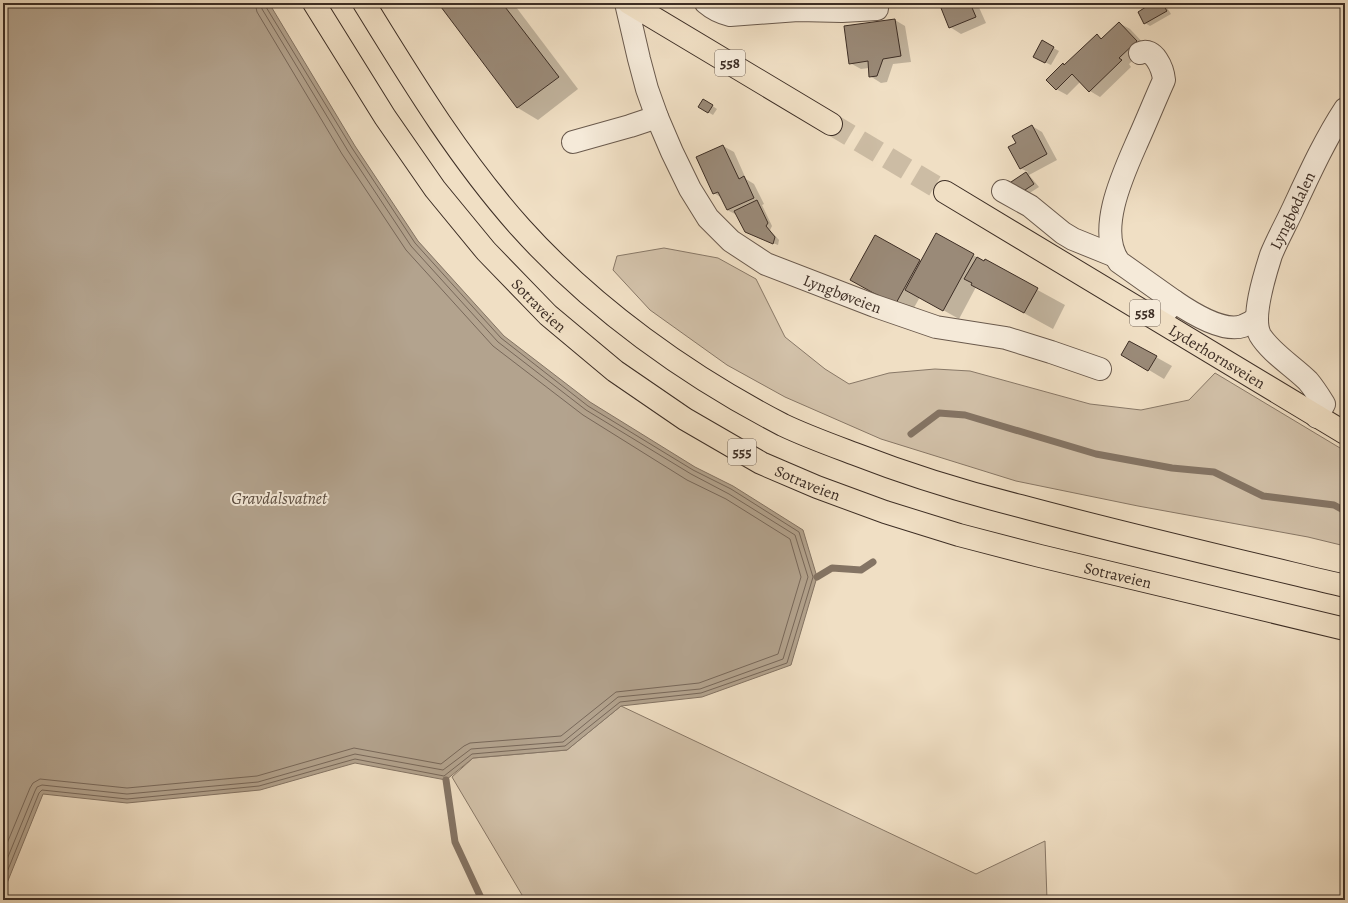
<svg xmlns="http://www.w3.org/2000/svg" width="1348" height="903" font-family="Alegreya,serif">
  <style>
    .green { fill: #d2c1a9; stroke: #887867 }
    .water { fill: #b3a38e; stroke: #847464 }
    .shadow { fill: #0003 }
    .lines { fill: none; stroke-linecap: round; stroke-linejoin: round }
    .shore { stroke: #78685a; stroke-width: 1 }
    .stream { stroke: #847464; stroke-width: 7 }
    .building { fill: #9a8a78; stroke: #3d2e25 }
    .major-tunnel { stroke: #ccbca4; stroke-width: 22; stroke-dasharray: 22 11; stroke-linecap: butt }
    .minor-casing { stroke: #6a5a4d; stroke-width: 24 }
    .major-casing { stroke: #3d2e25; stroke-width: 24 }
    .highway-casing { stroke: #3d2e25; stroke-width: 24 }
    .minor { stroke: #f5ead9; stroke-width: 22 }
    .major { stroke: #f0dfc4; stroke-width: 22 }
    .highway { stroke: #f0dfc4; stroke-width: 22 }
    .labels { text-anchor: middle; stroke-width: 4; stroke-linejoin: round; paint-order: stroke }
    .shield { fill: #f5ead9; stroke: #74665b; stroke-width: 1 }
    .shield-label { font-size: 15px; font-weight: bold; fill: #3d2e25 }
    .street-label { font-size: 16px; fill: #3d2e25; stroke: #f5ead9 }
    .water-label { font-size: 17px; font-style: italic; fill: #5a4b3f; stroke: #f5ead9 }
  </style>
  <rect width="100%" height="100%" fill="#f0dfc4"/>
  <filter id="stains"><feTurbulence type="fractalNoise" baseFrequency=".005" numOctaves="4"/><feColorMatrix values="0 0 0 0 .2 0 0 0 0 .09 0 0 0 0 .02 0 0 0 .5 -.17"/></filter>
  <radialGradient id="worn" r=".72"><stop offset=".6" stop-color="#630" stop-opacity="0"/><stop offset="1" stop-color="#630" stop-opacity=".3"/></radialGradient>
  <g class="green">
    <path d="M 664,248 L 718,258 L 756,279 L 785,337 L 825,369 L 849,384 L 889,373 L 935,369 L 970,371 L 1090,404 L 1141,410 L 1189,400 L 1215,373 L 1345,451 L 1345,546 L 1308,537 L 1138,506 L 1016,481 L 881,439 L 785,397 L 727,365 L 650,310 L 613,270 L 617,256 Z"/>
    <path d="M 621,706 L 976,874 L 1045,841 L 1047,900 L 525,900 L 452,777 L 473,758 L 567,750 Z"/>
  </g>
  <path class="water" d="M 3,3 L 269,3 L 355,146 L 418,241 L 504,336 L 590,402 L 695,467 L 733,486 L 803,530 L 817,577 L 791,665 L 702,697 L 621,706 L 567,750 L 473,758 L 446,780 L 355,763 L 260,790 L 127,803 L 43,794 L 5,888 L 3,889 Z"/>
  <g class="shadow">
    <path d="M 439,3 L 513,3 L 578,89 L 538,120 L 518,108 Z"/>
    <path d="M 940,3 L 977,3 L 986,23 L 961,34 L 950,27 Z"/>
    <path d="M 1013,3 L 1034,3 L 1022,8 Z"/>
    <path d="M 1154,3 L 1164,3 L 1171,14 L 1150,26 L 1145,23 Z"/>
    <path d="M 895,20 L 905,26 L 911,62 L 893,64 L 887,82 L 881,83 L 870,76 L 869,68 L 861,69 L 850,63 Z"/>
    <path d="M 1119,23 L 1130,29 L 1147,47 L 1129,64 L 1131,67 L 1100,97 L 1090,91 L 1081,81 L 1067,95 L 1056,89 L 1065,66 L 1097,36 L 1103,39 Z"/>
    <path d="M 1042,42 L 1059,51 L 1051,65 L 1034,57 Z"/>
    <path d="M 708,103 L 717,109 L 713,115 L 708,112 Z"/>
    <path d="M 1032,126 L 1042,132 L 1057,160 L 1029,175 L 1039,187 L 1022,198 L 1010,184 L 1028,172 L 1020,168 L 1017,143 Z"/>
    <path d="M 723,146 L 734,152 L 746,179 L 754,184 L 764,204 L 762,205 L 772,226 L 770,230 L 779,240 L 778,245 L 745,232 L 737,215 L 727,210 L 722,198 L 714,193 Z"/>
    <path d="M 875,236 L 922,262 L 973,255 L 1065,305 L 1053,329 L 976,287 L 959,319 L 920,297 L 911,313 L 867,289 Z"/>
    <path d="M 1129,342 L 1172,366 L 1164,379 L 1122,354 Z"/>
  </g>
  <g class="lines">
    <g class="shore">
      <path d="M 3,853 L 30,788 L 33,783 L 40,779 L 127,788 L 257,776 L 354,748 L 441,764 L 464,746 L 470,743 L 561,736 L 616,692 L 699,683 L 778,654 L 801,577 L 790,539 L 726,499 L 687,480 L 583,415 L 493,346 L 406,250 L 342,154 L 257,12 L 255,3"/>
      <path d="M 3,869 L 35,791 L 37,787 L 42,785 L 127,794 L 258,782 L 355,754 L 443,770 L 471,749 L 563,742 L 618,697 L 700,689 L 783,659 L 808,577 L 795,535 L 729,494 L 691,474 L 586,410 L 498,342 L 411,246 L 348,151 L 262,9 L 261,3"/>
      <path d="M 3,882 L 39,793 L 42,790 L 127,799 L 259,786 L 355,759 L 444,776 L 472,754 L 565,746 L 620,702 L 701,693 L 787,663 L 813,577 L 799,532 L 731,489 L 693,470 L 588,406 L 501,338 L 415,243 L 352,148 L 266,7 L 266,3"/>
    </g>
    <g class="stream">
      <path d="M 911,434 L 939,413 L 965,415 L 1096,454 L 1172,468 L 1214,472 L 1263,496 L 1334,505 L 1345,511"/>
      <path d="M 817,577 L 832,568 L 861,570 L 873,562"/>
      <path d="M 446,780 L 455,842 L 482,900"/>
    </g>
  </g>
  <g class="building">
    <path d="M 438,3 L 502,3 L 559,77 L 517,108 Z"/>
    <path d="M 939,3 L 970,3 L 976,17 L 949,28 Z"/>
    <path d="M 1152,3 L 1162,3 L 1167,11 L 1144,24 L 1138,12 Z"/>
    <path d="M 895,19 L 901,56 L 883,59 L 877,76 L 869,77 L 868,61 L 849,64 L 844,26 Z"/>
    <path d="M 1119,22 L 1137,41 L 1119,58 L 1122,60 L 1089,92 L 1072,74 L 1056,90 L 1046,80 L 1063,63 L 1064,65 L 1097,34 L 1101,39 Z"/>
    <path d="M 1042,40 L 1054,47 L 1045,63 L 1033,57 Z"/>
    <path d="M 703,99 L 713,105 L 708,113 L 698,107 Z"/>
    <path d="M 1032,125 L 1047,154 L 1020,169 L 1008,147 L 1016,143 L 1012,136 Z"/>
    <path d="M 723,145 L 739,179 L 744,176 L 754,198 L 727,210 L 718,192 L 713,194 L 696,157 Z"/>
    <path d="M 1026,172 L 1034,184 L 1016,196 L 1008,184 Z"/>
    <path d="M 757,200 L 768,223 L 766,226 L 775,237 L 773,244 L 745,232 L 734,211 Z"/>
    <path d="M 936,233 L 974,254 L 943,311 L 905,290 Z"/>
    <path d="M 875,235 L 920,260 L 895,305 L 850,280 Z"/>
    <path d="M 977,257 L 984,261 L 985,259 L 1038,288 L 1024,313 L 971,285 L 972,283 L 964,279 Z"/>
    <path d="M 1129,341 L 1157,356 L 1148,371 L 1121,355 Z"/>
  </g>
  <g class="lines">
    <path class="major-tunnel" d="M 831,124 L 945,192"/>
    <defs>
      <g id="minor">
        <path id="s1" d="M 626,3 L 639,59 L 647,89 L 657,117 L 672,152 L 690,189 L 708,218 L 731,241 L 766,264 L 875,306 L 936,327 L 1006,338 L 1051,352 L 1100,369"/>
        <path d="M 706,3 C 713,9 721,13 730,15 L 798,10 L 842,11 L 877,9"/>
        <path d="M 1140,53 C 1154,46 1163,69 1164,80 C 1155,100 1147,120 1138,140 C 1124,172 1096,230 1119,262 L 1174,301"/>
        <path d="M 573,142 L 630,126 L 657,117"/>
        <path d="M 1003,191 L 1030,206 L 1063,233 L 1073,239 L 1115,256"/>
        <path d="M 1165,313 L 1174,301 C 1190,312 1223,333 1243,326 C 1248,324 1253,321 1257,318"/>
        <path id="s2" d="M 1317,417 L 1324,404 C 1319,396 1314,388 1308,381 C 1294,367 1270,352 1260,335 C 1251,317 1265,274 1271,255 C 1277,240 1285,226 1292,211 C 1308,177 1324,141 1345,109"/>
      </g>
      <g id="major">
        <path d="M 629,3 L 831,124"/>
        <path id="s3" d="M 945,192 L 1345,433"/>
      </g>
      <g id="highway">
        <path id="s4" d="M 314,3 L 385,117 L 435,189 L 486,251 L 548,315 L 615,371 L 685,419 L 761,463 L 817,487 L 885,512 L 959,535 L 1040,556 L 1345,629"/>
        <path d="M 364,3 C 412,81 460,160 521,228 C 593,308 688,376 783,425 C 806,436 831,445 855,454 C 909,475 964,492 1020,506 C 1128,535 1236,560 1345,586"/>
      </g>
    </defs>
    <use href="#minor" class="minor-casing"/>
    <use href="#major" class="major-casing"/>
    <use href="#highway" class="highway-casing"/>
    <use href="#minor" class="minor"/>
    <use href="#major" class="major"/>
    <use href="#highway" class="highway"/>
  </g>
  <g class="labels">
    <g class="shield">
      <rect x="715" y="50" width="30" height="26" rx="3"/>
      <rect x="1130" y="300" width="30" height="26" rx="3"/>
      <rect x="728" y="439" width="28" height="26" rx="3"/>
    </g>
    <g class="shield-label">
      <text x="730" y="68">558</text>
      <text x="1145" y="318">558</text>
      <text x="742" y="457">555</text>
    </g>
    <g class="street-label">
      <text dy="6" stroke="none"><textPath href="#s2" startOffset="241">Lyngbødalen</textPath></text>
      <text dy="6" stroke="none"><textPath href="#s1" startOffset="388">Lyngbøveien</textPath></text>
      <text dy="6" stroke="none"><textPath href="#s4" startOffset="378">Sotraveien</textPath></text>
      <text dy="6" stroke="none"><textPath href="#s3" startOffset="318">Lyderhornsveien</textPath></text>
      <text dy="6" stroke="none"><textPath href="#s4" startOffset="702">Sotraveien</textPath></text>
      <text dy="6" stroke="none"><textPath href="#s4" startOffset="1026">Sotraveien</textPath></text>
    </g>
    <g class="water-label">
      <text x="279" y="504">Gravdalsvatnet</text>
    </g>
  </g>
  <rect width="1348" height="903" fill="none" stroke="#f0dfc4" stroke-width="16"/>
  <rect x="4" y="4" width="1340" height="895" fill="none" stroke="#3d2e25" stroke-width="2"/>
  <rect x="8" y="8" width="1332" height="887" fill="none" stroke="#3d2e25"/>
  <rect width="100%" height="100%" filter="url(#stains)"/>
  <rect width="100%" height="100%" fill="url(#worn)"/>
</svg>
